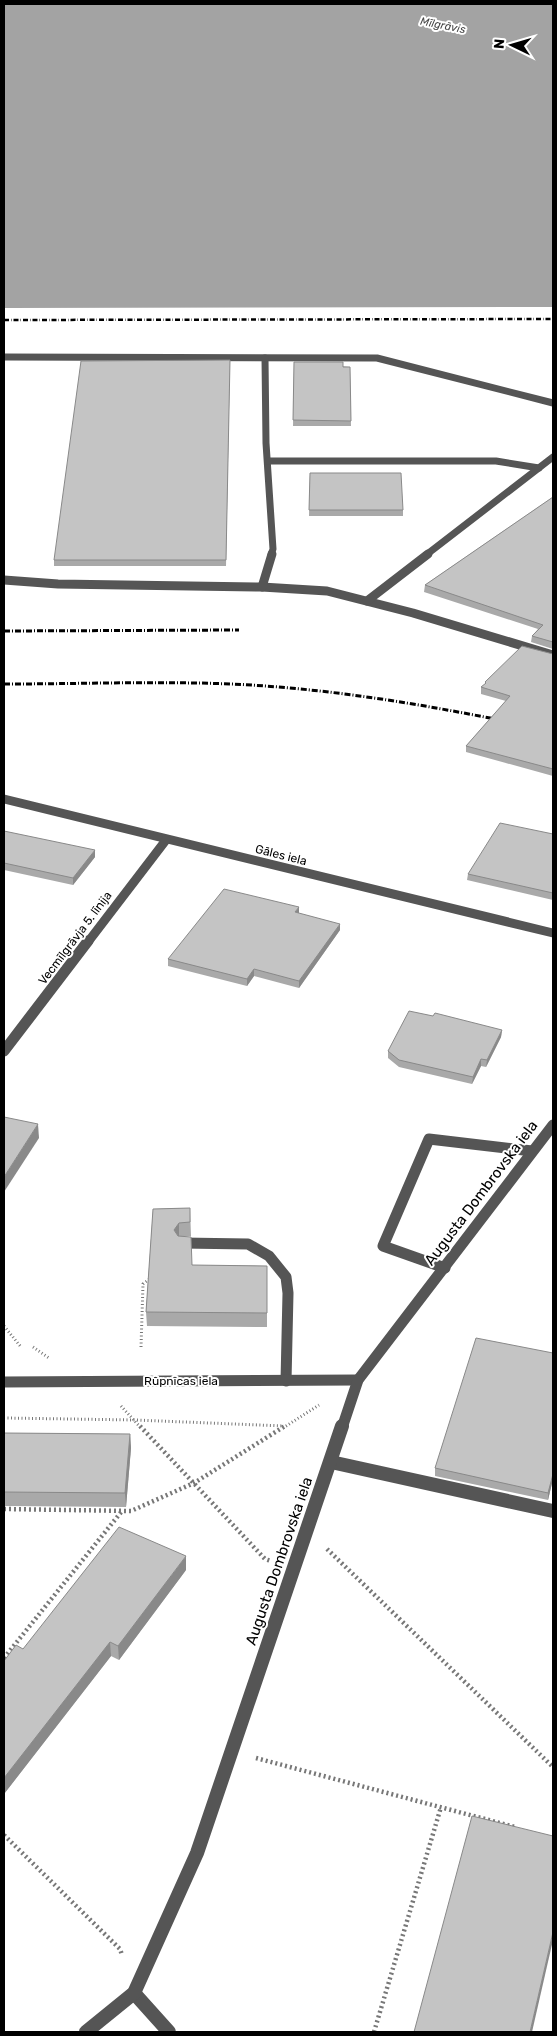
<svg xmlns="http://www.w3.org/2000/svg" width="557" height="2036" font-family="Rubik,sans-serif">
  <style>
    .water { fill: #a3a3a3 }
    .lines { fill: none; stroke-linecap: round; stroke-linejoin: round }
    .path-far1 { stroke: #777; stroke-width: 3; stroke-dasharray: 1 2.5; stroke-linecap: butt }
    .path { stroke: #777; stroke-width: 4.5; stroke-dasharray: 2 3; stroke-linecap: butt }
    .service-far2 { stroke: #555; stroke-width: 7 }
    .service-far1 { stroke: #555; stroke-width: 9 }
    .service { stroke: #555; stroke-width: 11 }
    .minor-far2 { stroke: #555; stroke-width: 9 }
    .minor-far1 { stroke: #555; stroke-width: 11 }
    .minor { stroke: #555; stroke-width: 14 }
    .rail-far1 { stroke: #000; stroke-width: 2.5; stroke-dasharray: 5 2 0.5 2; stroke-linecap: butt }
    .rail { stroke: #000; stroke-width: 3; stroke-dasharray: 6 2 1 2; stroke-linecap: butt }
    .wall { fill: #a9a9a9 }
    .shaded-wall { fill: #898989 }
    .building { fill: #c4c4c4; stroke: #898989 }
    .labels { text-anchor: middle; stroke-width: 4; stroke-linejoin: round; paint-order: stroke }
    .far-water-label { font-size: 11px; font-style: italic; fill: #444; stroke: #fff }
    .street-label { font-size: 12px; fill: #000; stroke: #fff }
    .near-street-label { font-size: 15px; fill: #000; stroke: #fff }
  </style>
  <rect width="100%" height="100%" fill="#fff"/>
  <path class="water" d="M 4,4 L 553,4 L 553,307 L 4,308 Z"/>
  <g class="lines">
    <g class="path-far1">
      <path d="M 4,1326 L 21,1347"/>
      <path d="M 33,1347 L 49,1358"/>
      <path d="M 141,1347 L 143,1284 L 152,1277"/>
      <path d="M 121,1406 L 141,1428"/>
      <path d="M 4,1418 L 135,1420 L 284,1426"/>
      <path d="M 283,1428 L 319,1405"/>
    </g>
    <g class="path">
      <path d="M 140,1426 L 265,1559 L 271,1561"/>
      <path d="M 4,1509 L 131,1511 L 194,1483 L 285,1426"/>
      <path d="M 327,1549 L 553,1767"/>
      <path d="M 4,1658 L 122,1511"/>
      <path d="M 256,1758 L 515,1827"/>
      <path d="M 4,1835 L 120,1949 L 122,1955"/>
      <path d="M 374,2032 L 441,1807"/>
    </g>
    <g class="service-far2">
      <path d="M 4,357 L 377,358 L 553,403"/>
      <path d="M 265,358 L 266,443 L 273,549 L 271,555"/>
      <path d="M 268,461 L 496,461 L 539,468"/>
      <path d="M 426,555 L 553,457"/>
    </g>
    <g class="service-far1">
      <path d="M 4,580 L 58,584 L 262,587 L 327,591 L 413,613 L 553,655"/>
      <path d="M 262,587 L 272,554"/>
      <path d="M 367,601 L 428,554"/>
    </g>
    <g class="service">
      <path d="M 182,1243 L 248,1244 L 269,1256 L 286,1277 L 288,1293 L 286,1381"/>
      <path d="M 445,1268 L 383,1246 L 429,1139 L 532,1151"/>
    </g>
    <g class="minor-far2">
      <path d="M 4,799 L 553,933"/>
      <path d="M 88,942 L 166,840"/>
    </g>
    <g class="minor-far1">
      <path d="M 4,1051 L 88,941"/>
      <path d="M 4,1382 L 358,1380"/>
      <path d="M 342,1428 L 358,1380 L 553,1125"/>
    </g>
    <g class="minor">
      <path d="M 331,1462 L 553,1511"/>
      <path d="M 134,1993 L 169,2032"/>
      <path d="M 86,2032 L 134,1993 L 197,1853 L 342,1426"/>
    </g>
    <path class="rail-far1" d="M 4,320 L 553,319"/>
    <g class="rail">
      <path d="M 4,631 L 239,630"/>
      <path d="M 4,684 C 80,684 156,681 231,684 C 323,688 415,703 505,721"/>
    </g>
  </g>
  <g class="wall">
    <path d="M 230,360 L 226,566 L 54,566 L 54,560 Z"/>
    <path d="M 294,362 L 350,367 L 351,426 L 293,426 Z"/>
    <path d="M 310,473 L 403,510 L 403,516 L 309,516 Z"/>
    <path d="M 553,497 L 553,649 L 531,642 L 532,636 L 538,629 L 424,592 L 425,585 Z"/>
    <path d="M 553,654 L 553,776 L 466,752 L 466,746 L 506,701 L 481,694 L 481,687 L 485,684 L 485,682 Z"/>
    <path d="M 4,831 L 95,857 L 73,885 L 4,870 Z"/>
    <path d="M 553,834 L 553,900 L 467,880 L 468,874 Z"/>
    <path d="M 340,930 L 299,988 L 254,976 L 247,986 L 168,966 L 168,959 Z"/>
    <path d="M 502,1030 L 501,1037 L 486,1067 L 481,1066 L 472,1084 L 399,1067 L 388,1058 L 388,1051 Z"/>
    <path d="M 190,1208 L 191,1236 L 184,1236 L 192,1265 L 267,1266 L 267,1327 L 147,1326 L 146,1312 L 153,1209 Z"/>
    <path d="M 553,1353 L 553,1479 L 548,1500 L 435,1476 L 435,1468 Z"/>
    <path d="M 4,1433 L 130,1434 L 131,1448 L 126,1507 L 4,1506 Z"/>
    <path d="M 186,1570 L 119,1660 L 111,1656 L 4,1794 L 4,1661 L 23,1649 Z"/>
  </g>
  <g class="shaded-wall">
    <path d="M 95,850 L 95,857 L 73,885 L 73,878 Z"/>
    <path d="M 299,907 L 299,914 L 295,912 Z"/>
    <path d="M 340,924 L 340,930 L 299,988 L 299,981 Z"/>
    <path d="M 254,969 L 254,976 L 247,986 L 247,979 Z"/>
    <path d="M 502,1030 L 501,1037 L 486,1067 L 487,1060 Z"/>
    <path d="M 481,1059 L 481,1066 L 472,1084 L 473,1077 Z"/>
    <path d="M 38,1124 L 39,1138 L 4,1192 L 4,1177 Z"/>
    <path d="M 179,1223 L 179,1237 L 174,1230 Z"/>
    <path d="M 130,1434 L 131,1448 L 126,1507 L 125,1493 Z"/>
    <path d="M 553,1474 L 553,1479 L 548,1500 L 548,1493 Z"/>
    <path d="M 186,1556 L 186,1570 L 119,1660 L 118,1646 Z"/>
    <path d="M 110,1642 L 111,1656 L 4,1794 L 4,1778 Z"/>
    <path d="M 553,1932 L 553,1940 L 532,2032 L 530,2032 Z"/>
  </g>
  <g class="building">
    <path d="M 230,360 L 226,560 L 54,560 L 81,361 Z"/>
    <path d="M 294,362 L 343,362 L 343,367 L 350,367 L 351,421 L 293,420 Z"/>
    <path d="M 310,473 L 401,473 L 403,510 L 309,510 Z"/>
    <path d="M 553,497 L 553,642 L 532,636 L 543,625 L 425,585 Z"/>
    <path d="M 522,646 L 553,654 L 553,769 L 466,746 L 510,696 L 481,687 L 486,683 L 485,682 Z"/>
    <path d="M 500,823 L 553,834 L 553,893 L 468,874 Z"/>
    <path d="M 4,831 L 95,850 L 73,878 L 4,863 Z"/>
    <path d="M 224,889 L 299,907 L 295,912 L 340,924 L 299,981 L 254,969 L 247,979 L 168,959 Z"/>
    <path d="M 409,1011 L 433,1016 L 435,1013 L 502,1030 L 487,1060 L 481,1059 L 473,1077 L 399,1060 L 388,1051 Z"/>
    <path d="M 4,1117 L 38,1124 L 4,1177 Z"/>
    <path d="M 190,1208 L 190,1222 L 179,1223 L 174,1230 L 178,1236 L 191,1237 L 192,1265 L 267,1266 L 267,1313 L 146,1312 L 153,1209 Z"/>
    <path d="M 476,1338 L 553,1353 L 553,1474 L 548,1493 L 435,1468 Z"/>
    <path d="M 4,1433 L 130,1434 L 125,1493 L 4,1492 Z"/>
    <path d="M 119,1527 L 186,1556 L 118,1646 L 110,1642 L 4,1778 L 4,1661 L 16,1645 L 23,1649 Z"/>
    <path d="M 472,1816 L 553,1836 L 553,1932 L 530,2032 L 414,2032 Z"/>
  </g>
  <g class="labels">
    <g class="far-water-label">
      <text transform="translate(443 25) rotate(11)" y="4">Mīlgrāvis</text>
    </g>
    <g class="street-label">
      <text transform="translate(281 855) rotate(14)" y="4">Gāles iela</text>
      <text transform="translate(75 938) rotate(-53)" y="4">Vecmīlgrāvja 5. līnija</text>
      <text x="181" y="1385">Rūpnīcas iela</text>
    </g>
    <g class="near-street-label">
      <text transform="translate(481 1193) rotate(-53)" y="5">Augusta Dombrovska iela</text>
      <text transform="translate(279 1561) rotate(-71)" y="5">Augusta Dombrovska iela</text>
    </g>
  </g>
  <rect width="557" height="2036" fill="none" stroke="#000000" stroke-width="10"/>
  <g transform="translate(512 45) rotate(275)" stroke="#ffffff" stroke-width="4" paint-order="stroke">
  <path d="M0-4L9 19L0 12L-9 19Z" fill="#000000"/>
  <text y="-8" font-size="14" font-weight="bold" text-anchor="middle" fill="#000000">N</text>
  </g>
</svg>
